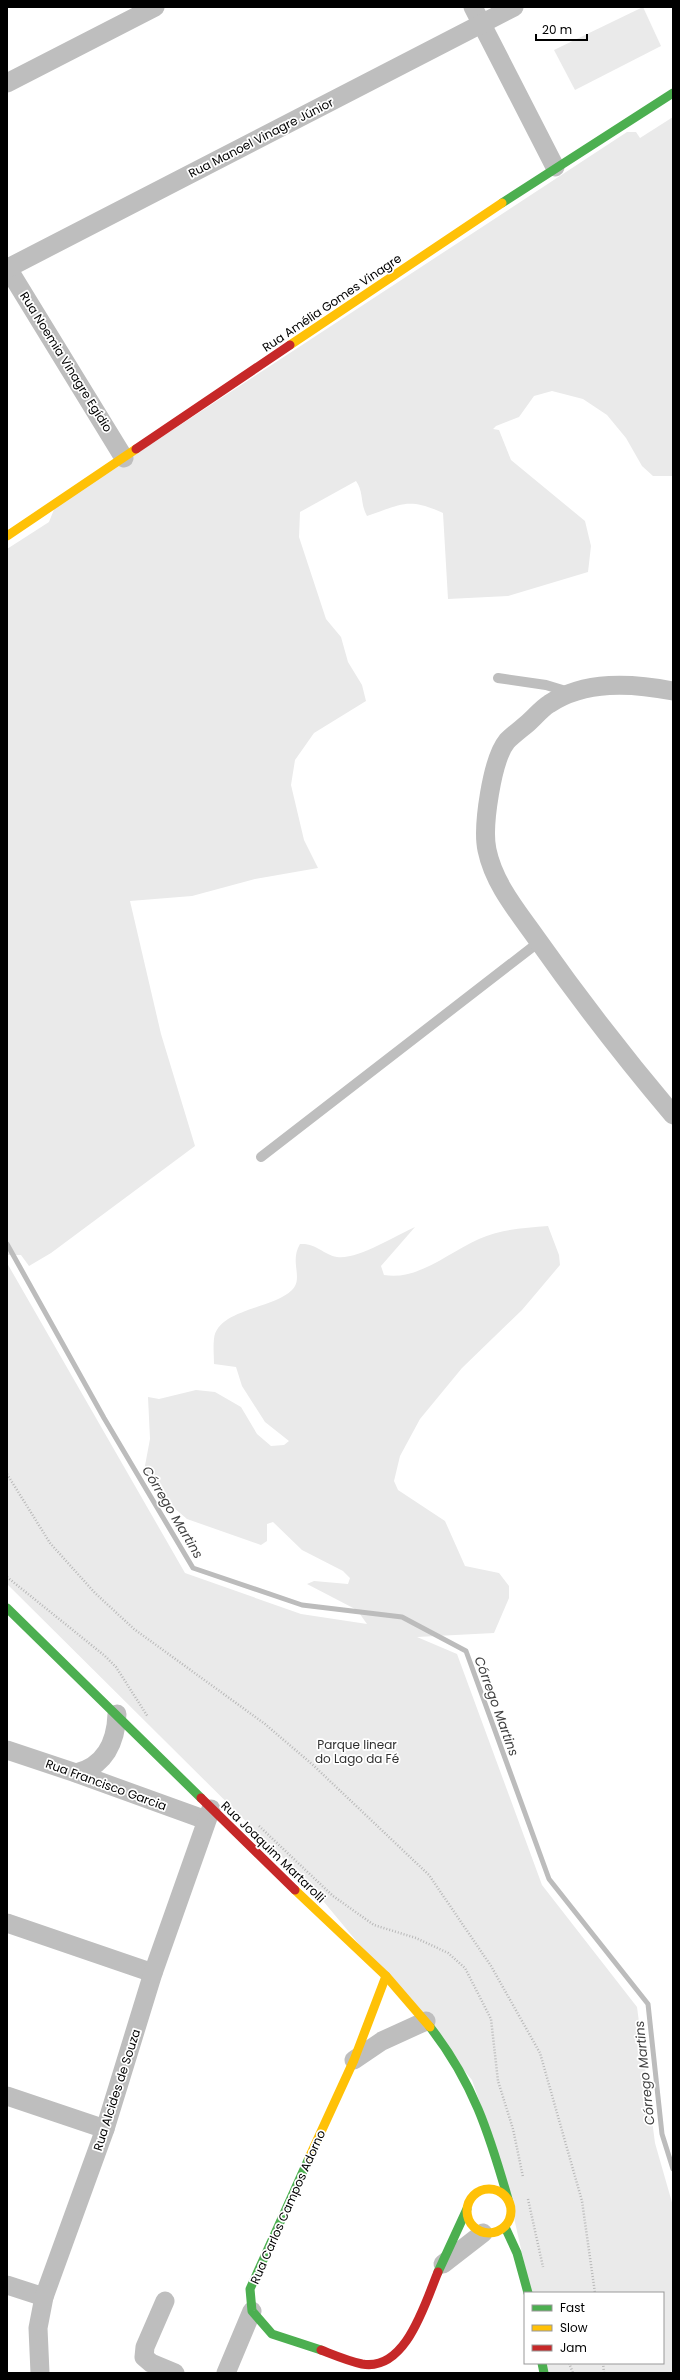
<svg xmlns="http://www.w3.org/2000/svg" width="680" height="2380" font-family="Poppins,sans-serif">
  <style>
    .green { fill: #eaeaea }
    .lines { fill: none; stroke-linecap: round; stroke-linejoin: round }
    .stream { stroke: #bcbcbc; stroke-width: 5 }
    .path { stroke: #b8b8b8; stroke-width: 2.5; stroke-dasharray: 1 2; stroke-linecap: butt }
    .lane { stroke: #bebebe; stroke-width: 10 }
    .street { stroke: #bebebe; stroke-width: 19 }
    .fast { stroke: #4caf50; stroke-width: 9 }
    .slow { stroke: #ffc107; stroke-width: 9 }
    .jam { stroke: #c62828; stroke-width: 9 }
    .labels { text-anchor: middle; stroke-width: 3.5; stroke-linejoin: round; paint-order: stroke }
    .street-label { font-size: 12px; fill: #000; stroke: #fff }
    .park-label { font-size: 12px; fill: #303030; stroke: #fff }
    .water-label { font-size: 13px; font-style: italic; fill: #414141; stroke: #fff }
  </style>
  <rect width="100%" height="100%" fill="#fff"/>
  <g class="green">
    <path d="M 643,7 L 661,46 L 575,90 L 554,50 Z"/>
    <path d="M 673,117 L 673,476 L 653,476 L 642,466 L 626,438 L 607,415 L 583,399 L 552,391 L 534,396 L 519,417 L 496,426 L 493,429 L 499,430 L 511,460 L 585,521 L 591,546 L 588,572 L 508,596 L 448,599 L 443,513 C 408,497 402,504 367,516 C 360,504 364,492 356,481 L 300,512 L 299,537 L 326,619 L 341,637 L 348,662 L 362,685 L 366,701 L 314,733 L 295,760 L 291,785 L 304,840 L 318,868 L 255,879 L 192,896 L 130,901 L 161,1034 L 195,1146 L 51,1253 L 29,1266 L 21,1255 L 7,1255 L 7,549 L 49,522 L 55,507 L 627,132 L 636,132 L 640,138 Z"/>
    <path d="M 548,1226 L 559,1255 L 560,1265 L 522,1310 L 462,1368 L 420,1419 L 400,1456 L 394,1481 L 398,1490 L 445,1521 L 465,1566 L 499,1573 L 509,1586 L 509,1598 L 494,1633 L 417,1637 L 457,1654 L 542,1885 L 637,2007 L 655,2143 L 673,2206 L 673,2373 L 548,2373 L 546,2363 L 663,2363 L 663,2293 L 531,2293 L 503,2169 L 472,2080 L 309,1884 L 7,1584 L 7,1263 L 185,1573 L 301,1614 L 367,1624 L 357,1610 L 307,1584 L 314,1581 L 348,1584 L 350,1578 L 343,1571 L 302,1550 L 273,1522 L 267,1524 L 267,1541 L 261,1545 L 187,1519 L 166,1501 L 144,1471 L 150,1439 L 148,1397 L 159,1399 L 196,1390 L 215,1392 L 241,1407 L 257,1434 L 271,1446 L 284,1445 L 289,1441 L 265,1422 L 242,1386 L 236,1367 L 214,1364 C 214,1356 213,1347 214,1339 C 217,1309 273,1309 292,1290 C 304,1278 289,1262 300,1244 C 317,1243 322,1254 337,1257 C 357,1260 395,1236 415,1227 L 381,1266 L 384,1275 C 418,1281 449,1252 479,1239 C 501,1229 525,1228 548,1226 Z"/>
  </g>
  <g class="lines">
    <path class="stream" d="M 7,1244 L 104,1418 L 193,1568 L 302,1605 L 402,1617 L 466,1651 L 549,1879 L 648,2004 L 662,2134 L 673,2169"/>
    <g class="path">
      <path d="M 7,1474 L 50,1543 L 95,1593 L 134,1629 L 265,1724 L 313,1765 L 429,1875 L 491,1966 L 540,2053 L 582,2201 L 595,2293"/>
      <path d="M 7,1577 L 105,1656 L 116,1667 L 148,1717"/>
      <path d="M 259,1826 L 333,1896 L 374,1925 L 416,1938 L 448,1953 L 465,1968 L 491,2019 L 498,2081 L 513,2129 L 523,2177"/>
      <path d="M 528,2199 L 543,2267"/>
      <path d="M 569,2363 L 573,2373"/>
      <path d="M 603,2363 L 604,2373"/>
    </g>
    <g class="lane">
      <path d="M 498,678 L 546,685 L 569,692"/>
      <path d="M 261,1157 L 539,942"/>
    </g>
    <g class="street">
      <path d="M 473,7 L 555,167"/>
      <path d="M 7,83 L 155,7"/>
      <path d="M 7,267 L 124,458"/>
      <path d="M 8,268 L 514,7"/>
      <path d="M 673,691 C 632,683 585,680 549,704 C 541,709 535,717 528,723 C 521,729 513,735 507,741 C 492,759 482,827 487,850 C 494,884 518,912 537,939 C 580,1000 625,1058 673,1115"/>
      <path d="M 7,1750 L 76,1773 L 206,1820"/>
      <path d="M 76,1773 C 105,1766 116,1742 117,1714"/>
      <path d="M 7,1923 L 153,1973"/>
      <path d="M 354,2060 L 382,2041 L 426,2021"/>
      <path d="M 7,2096 L 105,2129"/>
      <path d="M 443,2264 L 483,2233"/>
      <path d="M 7,2285 L 44,2297"/>
      <path d="M 165,2301 L 145,2347 L 144,2357 L 151,2363 L 175,2373"/>
      <path d="M 40,2373 L 38,2328 L 44,2297 L 105,2129 L 153,1973 L 211,1809"/>
      <path d="M 226,2373 L 252,2311"/>
    </g>
    <g class="fast">
      <path d="M 502,203 L 673,93"/>
      <path d="M 7,1608 L 201,1798"/>
      <path d="M 430,2027 C 473,2082 489,2133 508,2199"/>
      <path d="M 309,2158 L 250,2289 L 252,2311 L 272,2334 L 321,2350"/>
      <path d="M 505,2227 L 517,2253 L 528,2293"/>
      <path d="M 438,2272 L 467,2209"/>
      <path d="M 542,2363 L 544,2373"/>
    </g>
    <g class="slow">
      <path d="M 290,345 L 502,203"/>
      <path d="M 7,536 L 136,449"/>
      <path d="M 295,1890 L 386,1976 L 430,2027"/>
      <path d="M 309,2158 L 354,2060 L 386,1976"/>
      <circle cx="489" cy="2211" r="22"/>
    </g>
    <g class="jam">
      <path d="M 136,449 L 290,345"/>
      <path d="M 201,1798 L 295,1890"/>
      <path d="M 321,2350 C 334,2355 348,2361 362,2364 C 406,2372 425,2303 438,2272"/>
    </g>
  </g>
  <g class="labels">
    <g class="street-label">
      <text transform="translate(261 138) rotate(-27)" y="4">Rua Manoel Vinagre Júnior</text>
      <text transform="translate(332 303) rotate(-34)" y="4">Rua Amélia Gomes Vinagre</text>
      <text transform="translate(66 362) rotate(58)" y="4">Rua Noemia Vinagre Egídio</text>
      <text transform="translate(106 1785) rotate(20)" y="4">Rua Francisco Garcia</text>
      <text transform="translate(273 1852) rotate(44)" y="4">Rua Joaquim Martarolli</text>
      <text transform="translate(117 2090) rotate(-72)" y="4">Rua Alcides de Souza</text>
      <text transform="translate(288 2207) rotate(-66)" y="4">Rua Carlos Campos Adorno</text>
    </g>
    <g class="park-label">
      <text x="357" y="1749">Parque linear<tspan x="357" dy="14">do Lago da Fé</tspan></text>
    </g>
    <g class="water-label">
      <text transform="translate(173 1512) rotate(59)" y="5">Córrego Martins</text>
      <text transform="translate(497 1706) rotate(70)" y="5">Córrego Martins</text>
      <text transform="translate(644 2073) rotate(-96)" y="5">Córrego Martins</text>
    </g>
  </g>
  <rect width="680" height="2380" fill="none" stroke="#000000" stroke-width="16"/>
  <rect x="524" y="2292" width="140" height="72" fill="#ffffff" stroke="#999999"/>
  <rect x="532" y="2305" width="20" height="6" fill="#4caf50" stroke="#999999"/>
  <text x="560" y="2312" font-size="12" fill="#000000">Fast</text>
  <rect x="532" y="2325" width="20" height="6" fill="#ffc107" stroke="#999999"/>
  <text x="560" y="2332" font-size="12" fill="#000000">Slow</text>
  <rect x="532" y="2345" width="20" height="6" fill="#c62828" stroke="#999999"/>
  <text x="560" y="2352" font-size="12" fill="#000000">Jam</text>
  <path d="M536 34v6h51v-6" fill="none" stroke="#000000" stroke-width="2"/>
  <text x="542" y="34" font-size="12" fill="#000000" stroke="#ffffff" stroke-width="3" paint-order="stroke">20 m</text>
</svg>
